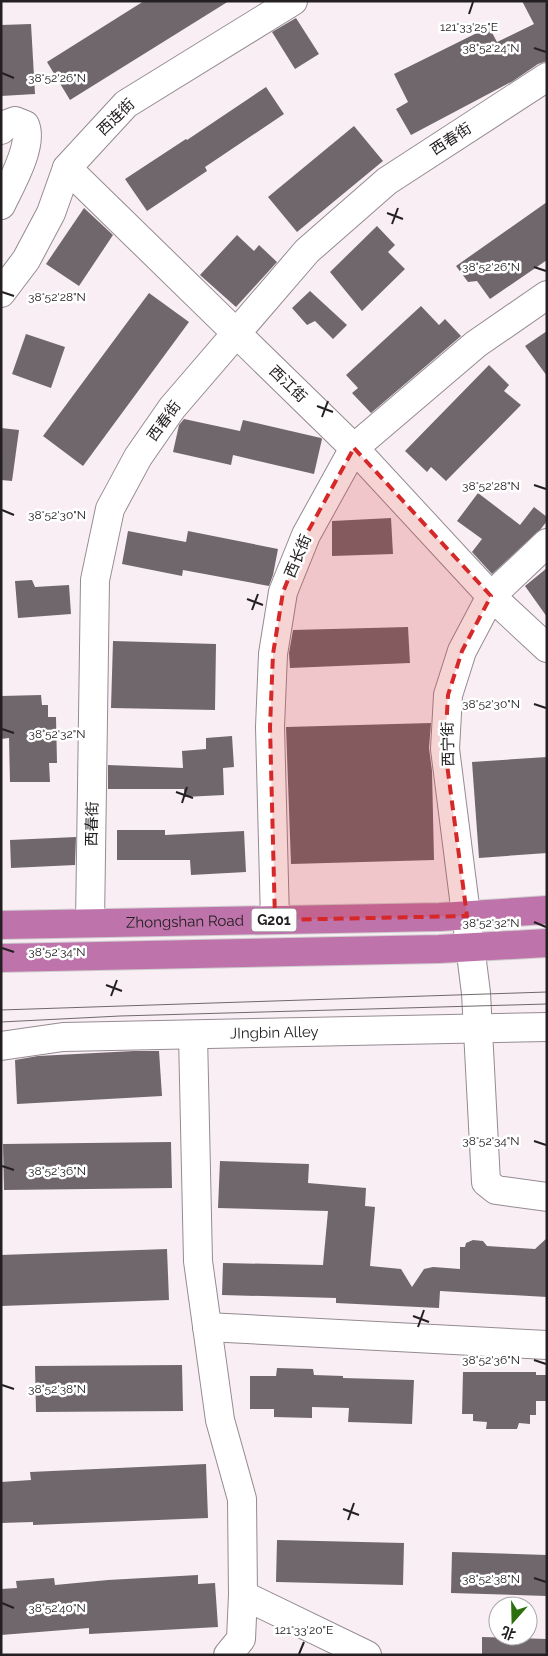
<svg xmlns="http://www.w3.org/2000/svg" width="548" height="1656" font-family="Raleway,'Noto Sans SC',sans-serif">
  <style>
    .building { fill: #70676d }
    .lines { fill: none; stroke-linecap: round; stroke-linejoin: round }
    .minor-casing { stroke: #948b91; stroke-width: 30 }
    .highway-casing { stroke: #cfcece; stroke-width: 30 }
    .minor { stroke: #fff; stroke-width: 28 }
    .highway { stroke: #bf73ab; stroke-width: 28 }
    .tram { stroke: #6f696c; stroke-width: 1 }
    .marked { fill: #d62828; fill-opacity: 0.2; stroke: #d62828; stroke-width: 4; stroke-dasharray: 10 6; stroke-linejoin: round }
    .ticks { fill: none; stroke: #242022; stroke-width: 2 }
    .labels { text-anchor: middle; stroke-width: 5; stroke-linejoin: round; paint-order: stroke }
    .shield { fill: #fff; stroke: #666364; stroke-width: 1 }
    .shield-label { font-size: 14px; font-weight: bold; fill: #242022 }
    .street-label { font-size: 15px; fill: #242022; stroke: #fff }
    .ticks-label { font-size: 12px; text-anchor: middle; fill: #242022; stroke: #fff; stroke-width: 5; stroke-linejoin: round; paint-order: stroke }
  </style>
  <rect width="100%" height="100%" fill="#f8eef4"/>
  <g class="building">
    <path d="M 144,1 L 229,1 L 70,100 L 47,62 Z"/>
    <path d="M 522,1 L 547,1 L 547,61 L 538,64 L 513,81 L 411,135 L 396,109 L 408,102 L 394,74 L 489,27 L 497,42 L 534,24 Z"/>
    <path d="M 296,18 L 319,54 L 295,69 L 272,32 Z"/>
    <path d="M 31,24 L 35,94 L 1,96 L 1,25 Z"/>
    <path d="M 266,87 L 284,114 L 205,167 L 207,171 L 147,211 L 125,179 L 186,139 L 187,140 Z"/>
    <path d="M 354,126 L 383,161 L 297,232 L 268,197 Z"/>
    <path d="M 547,202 L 547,260 L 490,299 L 477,281 L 468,282 L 456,266 Z"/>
    <path d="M 84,208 L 113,235 L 79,286 L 46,264 Z"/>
    <path d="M 377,226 L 395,245 L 388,252 L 405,269 L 362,311 L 330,272 Z"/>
    <path d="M 237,235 L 254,251 L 259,245 L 277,262 L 236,307 L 200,275 Z"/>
    <path d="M 310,291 L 347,325 L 333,339 L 315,321 L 307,325 L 292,308 Z"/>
    <path d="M 149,293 L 189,322 L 83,466 L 43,436 Z"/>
    <path d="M 421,306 L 439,325 L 445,319 L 461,336 L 371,413 L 352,393 L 358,388 L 346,375 Z"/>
    <path d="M 547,331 L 547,376 L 525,346 Z"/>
    <path d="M 26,334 L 65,347 L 51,388 L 12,374 Z"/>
    <path d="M 489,365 L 509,385 L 504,391 L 521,405 L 446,481 L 431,467 L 427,472 L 405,451 Z"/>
    <path d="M 184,419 L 240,431 L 243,420 L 321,438 L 322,439 L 314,474 L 233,455 L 231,465 L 173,452 L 179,425 Z"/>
    <path d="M 1,428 L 19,430 L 12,481 L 1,480 Z"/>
    <path d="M 478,493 L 520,525 L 534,507 L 547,517 L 547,521 L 540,530 L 492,574 L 472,552 L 482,539 L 457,521 Z"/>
    <path d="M 391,518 L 393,554 L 332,556 L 332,521 Z"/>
    <path d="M 128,531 L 186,542 L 188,531 L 278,549 L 273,575 L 269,586 L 183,570 L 182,576 L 122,564 Z"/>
    <path d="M 547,568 L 547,617 L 525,586 Z"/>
    <path d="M 32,580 L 35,587 L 69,585 L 71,614 L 18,618 L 15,581 Z"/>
    <path d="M 408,627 L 410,663 L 290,668 L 289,653 L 293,630 Z"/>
    <path d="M 113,641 L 216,644 L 215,710 L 111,708 Z"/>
    <path d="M 41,695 L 42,705 L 48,705 L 48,717 L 56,717 L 57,763 L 49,763 L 50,782 L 10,782 L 9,738 L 1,739 L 1,696 Z"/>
    <path d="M 431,723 L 429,748 L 432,771 L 434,860 L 291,864 L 286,727 Z"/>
    <path d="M 232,736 L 234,767 L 223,768 L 224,795 L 184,797 L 184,789 L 108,789 L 108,765 L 183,768 L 182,751 L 206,749 L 206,738 Z"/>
    <path d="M 547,757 L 547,853 L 479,858 L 472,762 Z"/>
    <path d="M 117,830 L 165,830 L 165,835 L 244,831 L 246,872 L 191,875 L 190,860 L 117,860 Z"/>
    <path d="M 76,837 L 75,865 L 11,868 L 10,840 Z"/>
    <path d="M 134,1051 L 159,1051 L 162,1096 L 17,1104 L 15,1060 L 38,1056 Z"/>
    <path d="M 171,1142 L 172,1188 L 4,1190 L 3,1144 Z"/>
    <path d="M 220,1161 L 309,1164 L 308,1183 L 366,1188 L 365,1206 L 375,1207 L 370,1266 L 401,1269 L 412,1287 L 424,1269 L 433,1267 L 460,1269 L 460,1247 L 465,1247 L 466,1243 L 473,1240 L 483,1241 L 487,1246 L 535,1249 L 547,1238 L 547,1297 L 440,1291 L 439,1308 L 336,1303 L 336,1298 L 222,1295 L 223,1263 L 323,1265 L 328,1211 L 218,1208 Z"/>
    <path d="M 167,1249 L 169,1300 L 1,1306 L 1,1255 Z"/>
    <path d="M 182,1365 L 183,1411 L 36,1412 L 35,1366 Z"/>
    <path d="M 277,1368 L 313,1369 L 314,1375 L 343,1376 L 343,1378 L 414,1380 L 412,1424 L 348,1422 L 349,1408 L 312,1407 L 312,1418 L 274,1417 L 274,1409 L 250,1409 L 250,1376 L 276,1376 Z"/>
    <path d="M 463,1372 L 536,1372 L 536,1375 L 547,1375 L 547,1401 L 536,1401 L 536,1415 L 530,1415 L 530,1424 L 519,1423 L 517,1429 L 486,1429 L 487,1422 L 473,1421 L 473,1414 L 462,1414 Z"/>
    <path d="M 206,1464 L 208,1518 L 33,1525 L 33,1522 L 1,1523 L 1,1482 L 31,1480 L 30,1472 Z"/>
    <path d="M 277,1540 L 404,1543 L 403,1585 L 276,1582 Z"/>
    <path d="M 452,1552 L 547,1555 L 547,1596 L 451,1593 Z"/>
    <path d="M 198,1575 L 198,1584 L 215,1583 L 218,1627 L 89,1634 L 89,1628 L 1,1635 L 1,1589 L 17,1588 L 16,1581 L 54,1578 L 55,1585 L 108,1580 Z"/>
    <path d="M 482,1637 L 547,1639 L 547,1655 L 482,1655 Z"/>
  </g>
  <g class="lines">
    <defs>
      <g id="minor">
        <path d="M 1,130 L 7,124 L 15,121 L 25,125 C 34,145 10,186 1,205"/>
        <path d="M 67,168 L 354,448 L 491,596 L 547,648"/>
        <path d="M 1,293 L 26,260 L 51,213 L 67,168 L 126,104 L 293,1"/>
        <path d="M 547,543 L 491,596 L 462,651 L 448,695 L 445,749 L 476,993 L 486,1182 L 496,1190 L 547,1197"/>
        <path d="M 275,920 L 270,727 L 273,654 L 283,592 L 306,535 L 354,448 L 476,344 L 547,295"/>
        <path d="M 90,923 L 95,580 L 110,509 L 138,457 L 172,408 L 307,251 L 387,181 L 547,77"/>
        <path d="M 193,1035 L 198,1261 L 220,1420 L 242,1499 L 243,1595 L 241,1639 L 228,1655"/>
        <path id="s1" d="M 1,1046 L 63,1037 L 547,1027"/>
        <path d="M 207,1327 L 547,1345"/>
        <path d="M 243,1595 L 367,1655"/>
      </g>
      <g id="highway">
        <path id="s2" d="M 1,925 L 440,917 L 547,910"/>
        <path d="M 1,958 L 439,949 L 547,943"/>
      </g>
    </defs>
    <use href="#minor" class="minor-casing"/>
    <use href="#highway" class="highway-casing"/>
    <use href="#minor" class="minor"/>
    <use href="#highway" class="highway"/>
    <g class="tram">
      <path d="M 1,1010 L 547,992"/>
      <path d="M 1,1022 L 120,1016 L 547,1004"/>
    </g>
  </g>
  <path class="marked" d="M 354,448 L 491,596 L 462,651 L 448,695 L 445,749 L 467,916 L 275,920 L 270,727 L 273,654 L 283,592 L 306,535 Z"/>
  <path class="ticks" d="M 469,14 L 473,2M 534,48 L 546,52M 2,73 L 14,78M 387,213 L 403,219M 392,224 L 398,208M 534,267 L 546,271M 2,292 L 14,296M 317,406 L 333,412M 322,417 L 328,401M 534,485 L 546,489M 2,510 L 14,515M 247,599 L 263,605M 252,610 L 258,594M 534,704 L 546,708M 2,729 L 14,733M 176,792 L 193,798M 182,803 L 187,787M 534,922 L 546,927M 2,948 L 14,952M 106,985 L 122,991M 111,996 L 117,980M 534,1141 L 546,1145M 2,1166 L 14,1170M 413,1316 L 429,1322M 418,1327 L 424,1310M 534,1360 L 546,1364M 2,1385 L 14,1389M 343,1509 L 359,1515M 348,1520 L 354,1503M 534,1578 L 546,1582M 2,1603 L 14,1608M 299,1654 L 304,1642"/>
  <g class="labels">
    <rect class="shield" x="251.5" y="908.5" width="45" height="23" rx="4"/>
    <g class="shield-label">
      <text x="274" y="925">G201</text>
    </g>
    <g class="street-label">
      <text transform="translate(116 117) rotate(-44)" y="5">西连街</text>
      <text transform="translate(451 139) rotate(-33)" y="5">西春街</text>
      <text transform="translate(288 384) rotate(44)" y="5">西江街</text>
      <text transform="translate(164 421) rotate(-54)" y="5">西春街</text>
      <text transform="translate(298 556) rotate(-67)" y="5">西长街</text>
      <text transform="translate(448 744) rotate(-91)" y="5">西宁街</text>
      <text transform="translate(92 824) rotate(-89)" y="5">西春街</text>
      <text dy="5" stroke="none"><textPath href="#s2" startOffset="184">Zhongshan Road</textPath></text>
      <text dy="5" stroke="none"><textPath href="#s1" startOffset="274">JIngbin Alley</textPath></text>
    </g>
  </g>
  <g class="ticks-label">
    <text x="469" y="31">121°33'25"E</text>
    <text x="491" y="52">38°52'24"N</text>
    <text x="57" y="82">38°52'26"N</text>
    <text x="491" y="271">38°52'26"N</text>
    <text x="57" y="301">38°52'28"N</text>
    <text x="491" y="490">38°52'28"N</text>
    <text x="57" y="519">38°52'30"N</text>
    <text x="491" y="708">38°52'30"N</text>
    <text x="57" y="738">38°52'32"N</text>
    <text x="491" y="927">38°52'32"N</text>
    <text x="57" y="956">38°52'34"N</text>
    <text x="491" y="1145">38°52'34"N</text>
    <text x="57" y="1175">38°52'36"N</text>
    <text x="491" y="1364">38°52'36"N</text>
    <text x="57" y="1393">38°52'38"N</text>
    <text x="491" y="1583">38°52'38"N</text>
    <text x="57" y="1612">38°52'40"N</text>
    <text x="304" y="1634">121°33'20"E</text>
  </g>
  <rect width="548" height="1656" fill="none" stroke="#242022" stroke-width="5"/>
  <g transform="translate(513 1621) rotate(200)"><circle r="24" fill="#ffffff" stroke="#a7a6a7"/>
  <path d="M0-4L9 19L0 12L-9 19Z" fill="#2b700c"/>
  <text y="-8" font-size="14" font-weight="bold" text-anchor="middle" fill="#242022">北</text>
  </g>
</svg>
